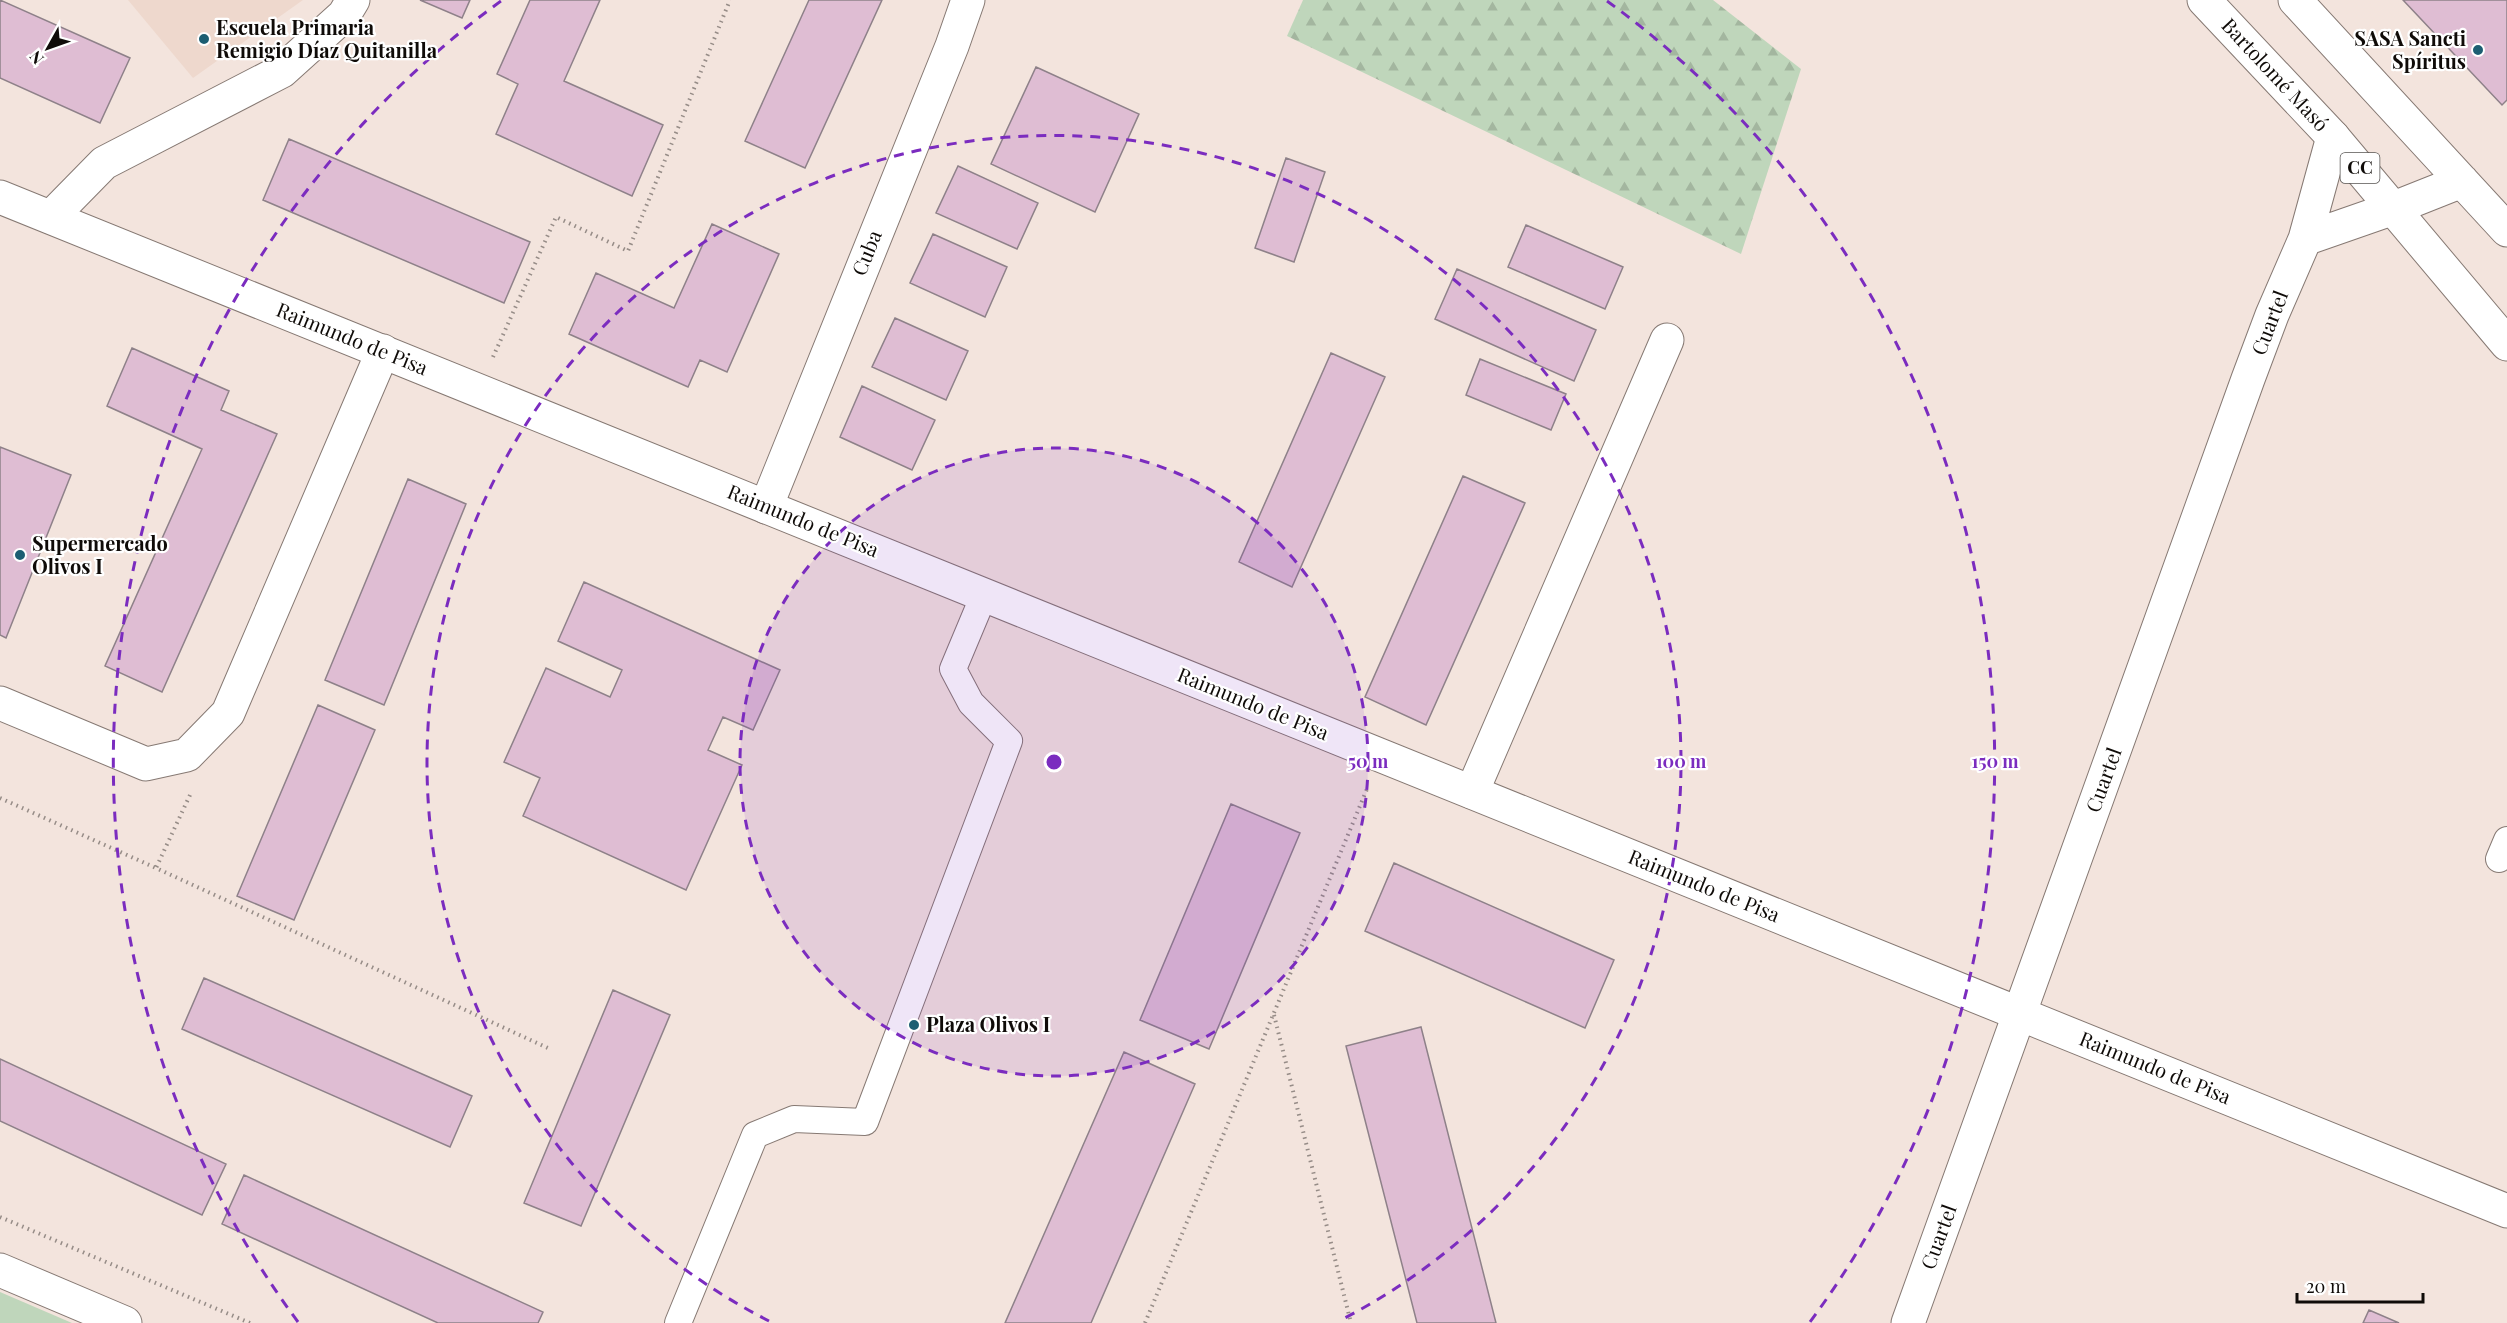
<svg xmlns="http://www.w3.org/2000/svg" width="2507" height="1323" font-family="'Playfair Display',serif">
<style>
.built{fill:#eed8cd}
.forest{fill:url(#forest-firs)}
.park{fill:#bfd6bb}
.building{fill:#dfbdd3;stroke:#8e8189;stroke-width:1.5}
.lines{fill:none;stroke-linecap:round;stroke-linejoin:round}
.lane-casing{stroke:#867973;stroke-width:28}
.street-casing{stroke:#867973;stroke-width:35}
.secondary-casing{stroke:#867973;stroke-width:35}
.primary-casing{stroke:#867973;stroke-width:35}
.path{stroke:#968c87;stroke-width:4;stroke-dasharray:1.5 4.5;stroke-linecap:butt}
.lane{stroke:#fff;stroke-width:26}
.street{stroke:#fff;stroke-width:33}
.secondary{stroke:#fff;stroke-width:33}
.primary{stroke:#fff;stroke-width:33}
.ring{fill:none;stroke:#7b2cbf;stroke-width:3;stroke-dasharray:10 8}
.poi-dot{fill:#1c5e72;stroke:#fff;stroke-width:2}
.labels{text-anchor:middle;stroke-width:4.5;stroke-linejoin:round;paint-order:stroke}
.shield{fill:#fff;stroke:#575452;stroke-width:1.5}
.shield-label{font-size:18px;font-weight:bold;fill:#0f0b08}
.poi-label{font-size:20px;font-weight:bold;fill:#0f0b08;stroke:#fff;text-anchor:start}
.street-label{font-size:20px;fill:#0f0b08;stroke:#fff}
.centre{fill:#7b2cbf;stroke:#fff;stroke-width:3}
.ring-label{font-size:18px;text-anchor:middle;font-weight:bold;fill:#7b2cbf;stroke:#fff;stroke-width:4.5;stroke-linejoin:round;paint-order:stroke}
</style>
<defs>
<pattern id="forest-firs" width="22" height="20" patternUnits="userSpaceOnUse" patternTransform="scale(1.5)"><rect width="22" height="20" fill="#bfd6bb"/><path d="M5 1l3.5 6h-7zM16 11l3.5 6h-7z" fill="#a3b69f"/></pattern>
</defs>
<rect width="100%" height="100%" fill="#f3e4dd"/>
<!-- built -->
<path class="built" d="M128,0H303L193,78Z"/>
<!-- forest -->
<path class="forest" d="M1303,0H1713L1801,69L1741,254L1287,36Z"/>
<!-- park -->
<path class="park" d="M0,1292L72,1323H0Z"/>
<!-- building -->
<path class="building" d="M0,0L130,58L100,123L0,78Z
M420,0H470L462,18Z
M530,0H600L564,81L663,125L632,196L496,134L518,84L497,74Z
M809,0H882L805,168L745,141Z
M2403,0H2507V100L2502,105Z
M1036,67L1139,114L1095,212L991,164Z
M289,139L530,242L504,303L263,200Z
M1286,158L1325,172L1294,262L1255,248Z
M958,166L1038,203L1017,249L936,213Z
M712,224L779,254L727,372L700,360L688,387L569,334L596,273L674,308Z
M1526,225L1623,267L1605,309L1508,267Z
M933,234L1007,267L985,317L910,283Z
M1457,269L1596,330L1574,381L1435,319Z
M895,318L968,351L946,400L872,367Z
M132,348L229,391L221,410L277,434L162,692L105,666L202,449L107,406Z
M1331,353L1385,377L1292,587L1239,562Z
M1480,359L1566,394L1551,430L1466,395Z
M862,386L935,420L912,470L840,437Z
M0,447L71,475L6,638L0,635Z
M1463,476L1525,503L1426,725L1365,697Z
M408,479L466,504L384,705L325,680Z
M584,582L780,670L753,730L723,717L708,750L742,765L686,890L523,816L540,778L504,762L546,668L610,697L622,670L558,641Z
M318,705L375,730L294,920L237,896Z
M1231,804L1300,833L1209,1049L1140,1020Z
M1394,863L1614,960L1585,1028L1365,931Z
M204,978L472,1096L450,1147L182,1029Z
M613,990L670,1015L581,1226L524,1203Z
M1421,1027L1496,1323H1417L1346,1046Z
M1124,1052L1195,1084L1091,1323H1005Z
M0,1059L226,1164L202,1215L0,1121Z
M244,1175L543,1312L538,1323H438L222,1224Z
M2369,1310L2399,1323H2363Z"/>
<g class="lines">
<!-- lane casing -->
<g class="lane-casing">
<path id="lane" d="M2499,859L2507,840
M678,1323L755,1135L794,1119L865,1122L1009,741L971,703L953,669L984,595"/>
</g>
<!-- street casing -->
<g class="street-casing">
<path id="street" d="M51,217L104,163L282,71L344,15L353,0
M2305,239L2394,208
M766,507L952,46L968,0
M0,703L146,764L187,755L228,713L383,351
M1472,792L1667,340
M1908,1323L2248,379L2272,315L2305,239L2333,137"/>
</g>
<!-- secondary casing -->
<g class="secondary-casing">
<path id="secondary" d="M0,197L2507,1211
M0,1270L125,1323"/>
</g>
<!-- primary casing -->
<g class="primary-casing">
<path id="primary" d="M2204,0L2333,137L2507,344
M2295,0L2507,230
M2394,208L2462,181"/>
</g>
<!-- path -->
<path class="path" d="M493,357L556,217L628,251L730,0
M190,795L156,868L548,1048
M0,798L156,868
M1274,1015L1351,1323
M0,1217L250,1323
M1145,1323L1367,789"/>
<!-- lane -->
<use href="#lane" class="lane"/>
<!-- street -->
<use href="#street" class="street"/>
<!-- secondary -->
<use href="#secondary" class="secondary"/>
<!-- primary -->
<use href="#primary" class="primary"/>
</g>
<!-- distance rings -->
<circle cx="1054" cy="762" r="314" fill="#7b2cbf" fill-opacity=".12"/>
<g class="ring">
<circle cx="1054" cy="762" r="314"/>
<path d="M769 1321A627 627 0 1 1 1339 1321"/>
<path d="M298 1322A941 941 0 0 1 501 1M1607 1A941 941 0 0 1 1810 1322"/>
</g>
<!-- markers -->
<g class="poi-dot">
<circle cx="204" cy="39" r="6"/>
<circle cx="2478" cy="50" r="6"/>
<circle cx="20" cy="555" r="6"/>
<circle cx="914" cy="1025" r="6"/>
</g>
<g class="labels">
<!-- shield labels -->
<rect class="shield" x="2340.5" y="153" width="39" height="30" rx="4.5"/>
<g class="shield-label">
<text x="2360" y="174">CC</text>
</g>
<!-- poi labels -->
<g class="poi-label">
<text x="216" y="35">Escuela Primaria<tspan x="216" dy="23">Remigio Díaz Quitanilla</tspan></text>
<text x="2466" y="46" text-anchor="end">SASA Sancti<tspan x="2466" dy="23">Spíritus</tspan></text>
<text x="32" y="551">Supermercado<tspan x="32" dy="23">Olivos I</tspan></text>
<text x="926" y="1032">Plaza Olivos I</text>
</g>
<!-- street labels -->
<g class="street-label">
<text transform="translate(2275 75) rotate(47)" y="7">Bartolomé Masó</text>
<text transform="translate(867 253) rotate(-68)" y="7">Cuba</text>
<text transform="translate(2270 323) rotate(-69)" y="7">Cuartel</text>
<text transform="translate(352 339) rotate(22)" y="7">Raimundo de Pisa</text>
<text transform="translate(803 521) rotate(22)" y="7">Raimundo de Pisa</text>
<text transform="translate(1253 704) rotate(22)" y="7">Raimundo de Pisa</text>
<text transform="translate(2104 780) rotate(-70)" y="7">Cuartel</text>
<text transform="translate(1704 886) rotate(22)" y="7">Raimundo de Pisa</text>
<text transform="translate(2155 1068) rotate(22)" y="7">Raimundo de Pisa</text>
<text transform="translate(1939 1237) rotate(-70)" y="7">Cuartel</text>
</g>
</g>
<circle cx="1054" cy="762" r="9" class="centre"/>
<g class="ring-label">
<text x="1368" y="768">50 m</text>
<text x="1681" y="768">100 m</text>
<text x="1995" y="768">150 m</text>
</g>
<!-- north arrow -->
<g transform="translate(48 48) rotate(230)" stroke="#ffffff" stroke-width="4.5" paint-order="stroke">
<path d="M0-4.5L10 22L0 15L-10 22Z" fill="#0f0b08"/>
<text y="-9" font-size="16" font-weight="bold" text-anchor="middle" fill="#0f0b08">N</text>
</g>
<!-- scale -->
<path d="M2297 1293v9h126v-9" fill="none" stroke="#0f0b08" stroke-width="3"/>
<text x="2306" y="1293" font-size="18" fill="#0f0b08" stroke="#ffffff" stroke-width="4.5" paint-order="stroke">20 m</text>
</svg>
